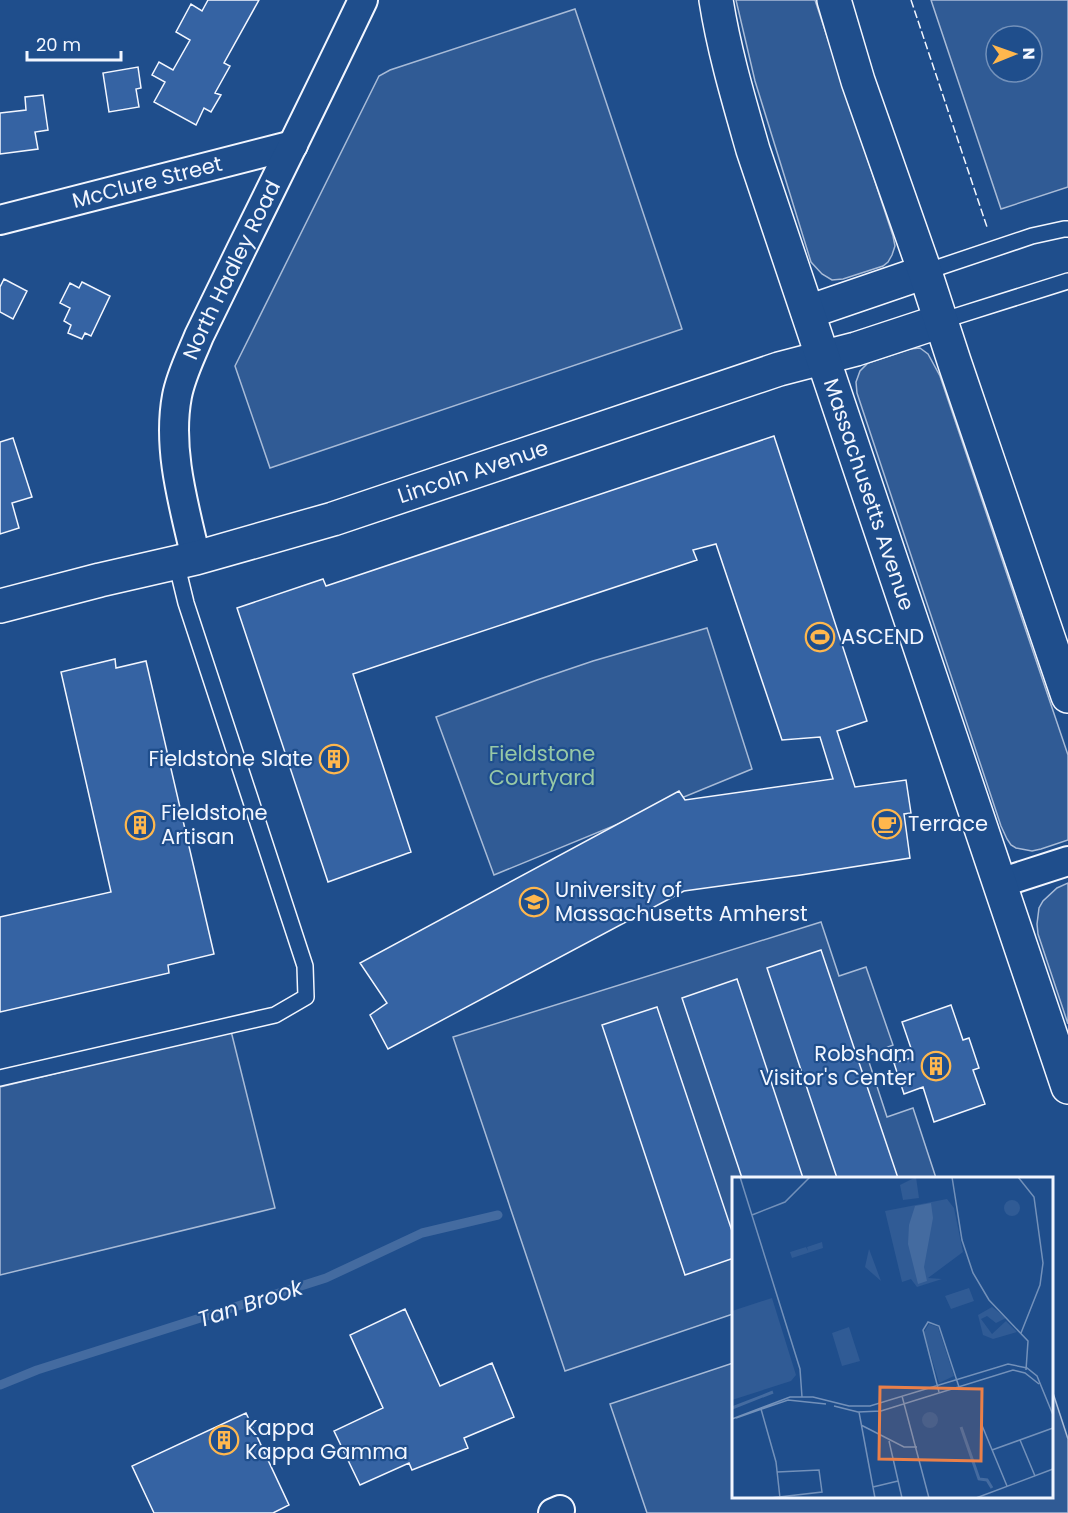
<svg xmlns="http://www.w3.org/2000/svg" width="1068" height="1513" font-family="Poppins,sans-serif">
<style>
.built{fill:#305b95;stroke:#a8bbd7;stroke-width:1.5;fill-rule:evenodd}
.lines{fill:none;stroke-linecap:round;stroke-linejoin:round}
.stream{stroke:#446ba0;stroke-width:9}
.building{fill:#3563a3;stroke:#f2f6ff;stroke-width:1.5}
.service-casing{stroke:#f2f6ff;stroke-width:18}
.minor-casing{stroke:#f2f6ff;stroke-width:32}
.tertiary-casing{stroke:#f2f6ff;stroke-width:36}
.primary-casing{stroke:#f2f6ff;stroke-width:36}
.service{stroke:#1f4e8c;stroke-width:15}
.minor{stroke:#1f4e8c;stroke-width:28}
.tertiary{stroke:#1f4e8c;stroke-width:33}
.primary{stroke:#1f4e8c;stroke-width:33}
.fence{stroke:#f2f6ff;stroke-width:1.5;stroke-dasharray:8 3;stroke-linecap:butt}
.labels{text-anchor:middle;stroke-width:4.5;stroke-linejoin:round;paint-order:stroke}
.street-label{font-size:21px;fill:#f2f6ff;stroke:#1f4e8c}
.poi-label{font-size:21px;fill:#f2f6ff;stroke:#1f4e8c;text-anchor:start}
.park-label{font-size:21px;fill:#97c8a6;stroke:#1f4e8c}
.water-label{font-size:22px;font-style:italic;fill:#f2f6ff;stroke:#1f4e8c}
.inset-river{fill:none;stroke:#446ba0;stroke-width:3}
.inset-road{fill:none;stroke:#7391ba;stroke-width:1.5}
.view{fill:#ea8049;fill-opacity:0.15;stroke:#ea8049;stroke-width:3}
.inset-edge{fill:none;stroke:#f2f6ff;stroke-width:3}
</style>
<rect width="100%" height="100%" fill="#1f4e8c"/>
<!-- built -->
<path class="built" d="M736,0H815L893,236L895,246L892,255L888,262L883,266L843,279L832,280L822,274L811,262L755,81Z
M931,0H1068V187L1001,209ZM996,36H1032V72H996Z
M575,9L682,329L270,468L235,366L379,76L390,70Z
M920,348L928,354L940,376L1068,755V840L1041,849L1032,851L1016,848L1011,845L1007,839L1001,826L857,393L856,382L860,371L868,363L910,349Z
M707,628L752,769L494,875L436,717L537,680L593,661Z
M1068,883V1024L1038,934L1037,924L1039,908L1043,901L1057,888Z
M821,922L839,976L866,967L893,1045L867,1056L887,1117L913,1108L936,1178H734L733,1314L565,1371L453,1037Z
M231,1031L275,1208L0,1275V1087Z
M733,1363L734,1496H1052V1390L1068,1439V1513H647L610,1404Z"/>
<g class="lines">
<!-- stream -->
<path class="stream" d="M0,1385L37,1370L326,1278L422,1233L498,1215"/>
</g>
<!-- building -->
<path class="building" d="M208,0H259L224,63L230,66L215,93L221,95L211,112L204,108L196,125L154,102L165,82L152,75L159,62L173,70L190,40L176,32L191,4L202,11Z
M138,67L141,88L136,89L139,107L109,112L103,73Z
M43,95L48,130L35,132L38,149L0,154V113L26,110L25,97Z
M4,279L27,291L13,319L0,312V287Z
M82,282L110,296L91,336L85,333L82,339L68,333L71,325L64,321L70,308L60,303L70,283L79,288Z
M774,436L867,721L837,731L855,787L906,780L911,813L904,814L910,858L801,875L684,891L388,1049L370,1015L387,1003L360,963L679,791L685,800L833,779L820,737L782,740L716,544L693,550L697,560L353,674L411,852L328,882L237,608L323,579L326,586Z
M13,438L32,497L12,503L19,528L0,534V442Z
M115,659L116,668L146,661L214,954L168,965L169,973L0,1012V917L111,892L61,672Z
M821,950L898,1178H837L767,968Z
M737,979L803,1178H742L682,998Z
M951,1005L963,1040L969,1038L979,1068L973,1070L985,1104L934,1122L923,1087L904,1094L894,1063L914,1057L902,1022Z
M657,1007L734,1237V1258L685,1275L602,1025Z
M405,1309L440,1386L492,1363L514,1417L464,1438L468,1448L412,1470L409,1463L360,1485L334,1431L383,1408L350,1335Z
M246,1413L289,1505L273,1513H154L132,1466Z"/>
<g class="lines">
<!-- service casing -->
<g class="service-casing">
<path id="service" d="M925,272L1032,236L1064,229H1068
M941,321L1068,281
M0,1078L275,1015L306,997L305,966L186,603L176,562"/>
</g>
<!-- minor casing -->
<g class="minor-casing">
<g id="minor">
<path id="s1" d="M0,220L293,145"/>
<path id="s2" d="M196,558C184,506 167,449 177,396C181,375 191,356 199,336C213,307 227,279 241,250C282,167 323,84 363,0"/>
<path d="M1000,883L1068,861"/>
<path d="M553,1513L560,1510"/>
</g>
</g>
<!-- tertiary casing -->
<g class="tertiary-casing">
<g id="tertiary">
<path d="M808,312L925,272"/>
<path id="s3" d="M0,606L100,580L196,558L333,519L779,369L856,349L941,321"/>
</g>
</g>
<!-- primary casing -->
<g class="primary-casing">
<g id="primary">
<path id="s4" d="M716,0C724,51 739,101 753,150L1068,1087"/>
<path d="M834,0L858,81L925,272L954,361L1068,696"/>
</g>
</g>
<!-- service -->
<use href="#service" class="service"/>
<!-- minor -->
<use href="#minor" class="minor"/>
<!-- tertiary -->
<use href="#tertiary" class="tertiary"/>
<!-- primary -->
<use href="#primary" class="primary"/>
<!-- fence -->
<path class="fence" d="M911,0L987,227"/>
</g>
<!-- icons -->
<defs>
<g id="stadium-ring" transform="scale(1.5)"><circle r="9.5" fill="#1f4e8c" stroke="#ffb74d" stroke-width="1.5"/><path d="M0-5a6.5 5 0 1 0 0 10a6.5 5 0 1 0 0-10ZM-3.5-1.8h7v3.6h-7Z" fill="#ffb74d"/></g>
<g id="building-ring" transform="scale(1.5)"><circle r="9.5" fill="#1f4e8c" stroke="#ffb74d" stroke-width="1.5"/><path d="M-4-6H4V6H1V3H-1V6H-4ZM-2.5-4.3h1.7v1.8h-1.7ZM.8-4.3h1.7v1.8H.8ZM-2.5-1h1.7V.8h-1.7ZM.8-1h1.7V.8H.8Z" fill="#ffb74d"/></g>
<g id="cafe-ring" transform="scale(1.5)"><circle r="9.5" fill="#1f4e8c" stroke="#ffb74d" stroke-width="1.5"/><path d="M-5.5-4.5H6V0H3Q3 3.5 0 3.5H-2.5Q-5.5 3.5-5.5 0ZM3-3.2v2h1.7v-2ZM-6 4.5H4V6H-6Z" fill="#ffb74d"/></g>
<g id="university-ring" transform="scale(1.5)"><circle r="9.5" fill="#1f4e8c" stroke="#ffb74d" stroke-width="1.5"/><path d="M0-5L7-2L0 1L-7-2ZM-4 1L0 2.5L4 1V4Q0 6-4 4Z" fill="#ffb74d"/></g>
</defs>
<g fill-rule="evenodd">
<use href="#stadium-ring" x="820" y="637"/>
<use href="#building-ring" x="334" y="759"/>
<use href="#cafe-ring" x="887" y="824"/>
<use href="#building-ring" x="140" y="825"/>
<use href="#university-ring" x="534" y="902"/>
<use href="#building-ring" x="936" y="1066"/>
<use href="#building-ring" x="224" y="1440"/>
</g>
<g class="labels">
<!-- street labels -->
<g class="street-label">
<text dy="7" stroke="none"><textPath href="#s1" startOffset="152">McClure Street</textPath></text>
<text dy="7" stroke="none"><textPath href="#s2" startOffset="302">North Hadley Road</textPath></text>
<text dy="7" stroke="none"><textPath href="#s3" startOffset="492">Lincoln Avenue</textPath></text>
<text dy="7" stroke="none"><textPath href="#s4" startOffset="518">Massachusetts Avenue</textPath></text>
</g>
<!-- poi labels -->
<g class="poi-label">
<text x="841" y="644">ASCEND</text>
<text x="313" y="766" text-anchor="end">Fieldstone Slate</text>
<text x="161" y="820">Fieldstone<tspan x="161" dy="24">Artisan</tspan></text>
<text x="908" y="831">Terrace</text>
<text x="555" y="897">University of<tspan x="555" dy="24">Massachusetts Amherst</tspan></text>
<text x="915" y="1061" text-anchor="end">Robsham<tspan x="915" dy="24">Visitor's Center</tspan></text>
<text x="245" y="1435">Kappa<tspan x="245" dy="24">Kappa Gamma</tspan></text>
</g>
<!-- park labels -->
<g class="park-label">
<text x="542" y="761">Fieldstone<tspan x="542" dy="24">Courtyard</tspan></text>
</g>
<!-- water labels -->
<g class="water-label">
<text transform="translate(250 1303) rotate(-18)" y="8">Tan Brook</text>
</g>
</g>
<!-- overview -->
<g transform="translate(732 1177)">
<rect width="321" height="321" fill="#1f4e8c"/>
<path d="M184,0L187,21L171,23L168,8ZM215,22L222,31L231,75L196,101L210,102L185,110L179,102L170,105L153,34ZM272 31a8 8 0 1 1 16 0a8 8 0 1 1-16 0ZM90,65L91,71L60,81L58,75L74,70L76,74L75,70ZM137,72L149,104L133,90ZM237,111L242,124L219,132L213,119ZM40,121L64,198L59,204L0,223V134ZM260,130L274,141L264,146L255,139L249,142L260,157L274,144L285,155L261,162L251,158L246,138ZM197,147L206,150L222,199L207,206L192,155ZM117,150L128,184L110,189L100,156ZM190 243a8 8 0 1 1 16 0a8 8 0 1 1-16 0Z" fill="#305b95"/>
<path d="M199,26L201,41L192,90L195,104L186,107L176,67L177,48L183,29Z" fill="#446ba0"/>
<path class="inset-river" d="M0,231L41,215M229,250L247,302L255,303L260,311"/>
<path class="inset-road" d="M8,0L68,192L70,220M220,0L230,63L241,96L257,123L296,164L294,193M286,0L302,20L311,86L308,108L289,156M20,38L53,25L78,0M207,215L191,153L196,145L207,149L227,210M170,219L197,321M102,229L126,235L149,234L281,193L293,196L307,207M29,232L44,285L48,321M127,235L143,321M4,241L56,223L94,227M0,242L58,220H81L117,229H138L276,187L295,191L305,199L321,238M249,246L275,309M129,248L172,270H185M288,263L303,299M157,264L170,321M260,273L321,251M141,310L166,304M38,321L90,315L87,293L45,295M244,321L321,292"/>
<path class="view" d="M148,210L250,212L249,284L147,282Z"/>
<rect width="321" height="321" class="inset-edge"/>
</g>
<!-- north arrow -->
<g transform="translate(1014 54) rotate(89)"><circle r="28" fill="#1f4e8c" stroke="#7391ba" stroke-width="1.5"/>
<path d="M0-4.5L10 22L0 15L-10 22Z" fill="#ffb74d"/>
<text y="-9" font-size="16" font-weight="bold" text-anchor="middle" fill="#f2f6ff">N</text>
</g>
<!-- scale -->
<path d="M27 51v9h94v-9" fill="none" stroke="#f2f6ff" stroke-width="3"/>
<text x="36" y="51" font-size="18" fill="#f2f6ff" stroke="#1f4e8c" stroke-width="4.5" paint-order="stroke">20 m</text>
</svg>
